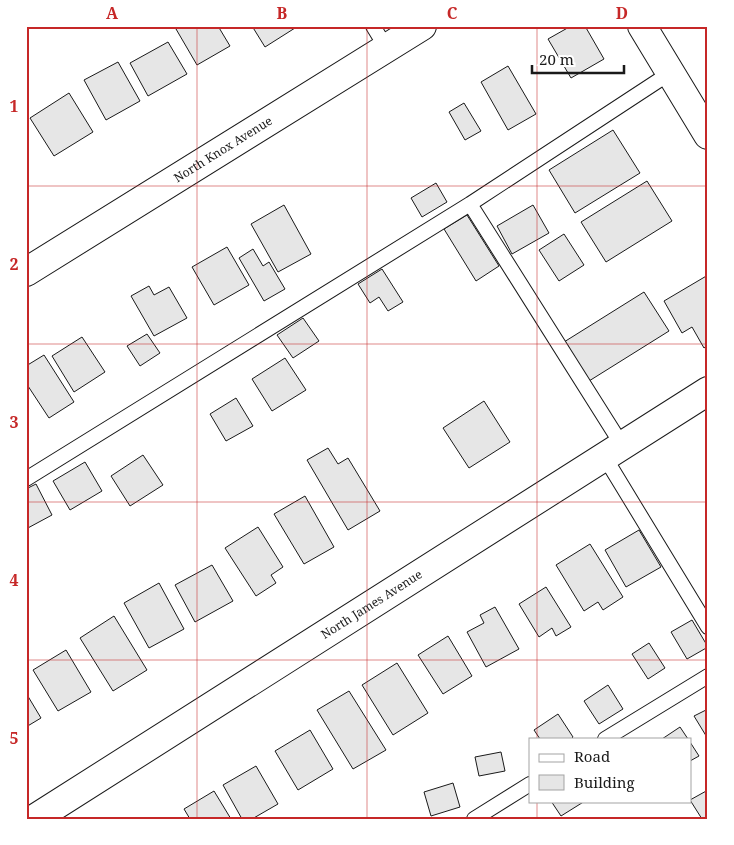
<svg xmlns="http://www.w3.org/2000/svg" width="734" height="845" font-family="'Noto Serif',serif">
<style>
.building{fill:#e6e6e6;stroke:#1a1a1a}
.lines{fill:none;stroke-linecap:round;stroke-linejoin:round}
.lane-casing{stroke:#1a1a1a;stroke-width:16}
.street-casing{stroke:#1a1a1a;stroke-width:30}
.secondary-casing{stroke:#1a1a1a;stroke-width:30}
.lane{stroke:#fff;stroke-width:14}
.street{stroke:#fff;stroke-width:28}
.secondary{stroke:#fff;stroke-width:28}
.grid{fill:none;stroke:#c62828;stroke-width:1;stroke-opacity:0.55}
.labels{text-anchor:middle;stroke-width:4;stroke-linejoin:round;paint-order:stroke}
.street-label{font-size:12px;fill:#1a1a1a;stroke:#fff}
.neatline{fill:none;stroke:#c62828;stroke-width:2}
.grid-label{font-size:16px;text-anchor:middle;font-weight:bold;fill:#c62828}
</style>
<rect width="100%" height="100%" fill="#fff"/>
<!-- building -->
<path class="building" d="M181,26H218L230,46L197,65L176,29Z
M252,26H293L295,28L265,47Z
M571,26H585L604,59L571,78L548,39Z
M168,42L187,74L148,96L130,63Z
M118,62L140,101L106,120L84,80Z
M508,66L536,114L508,130L481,82Z
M69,93L93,132L54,156L30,118Z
M464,103L481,131L465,140L449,112Z
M613,130L640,173L575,213L549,170Z
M647,181L672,221L606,262L581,222Z
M436,183L447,202L422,217L411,198Z
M284,205L311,254L278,272L251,224Z
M533,205L549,233L512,254L497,226Z
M467,215L499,266L476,281L444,229Z
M564,234L584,265L559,281L539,250Z
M227,247L249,285L214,305L192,267Z
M253,249L263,266L269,262L285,289L264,301L239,258Z
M382,269L403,302L388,311L379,297L370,303L358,284Z
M708,275V345L704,348L692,327L682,333L664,301Z
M149,286L154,295L169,287L187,318L154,336L131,296Z
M644,292L669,331L589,381L564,342Z
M303,318L319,341L293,358L277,335Z
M147,334L160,353L140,366L127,346Z
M82,337L105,372L74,392L52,356Z
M44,355L74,402L49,418L26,383V366Z
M285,358L306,390L272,411L252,379Z
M236,398L253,426L226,441L210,414Z
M484,401L510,442L469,468L443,428Z
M328,448L338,464L348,458L380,511L348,530L307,460Z
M143,455L163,485L130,506L111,476Z
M85,462L102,491L70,510L53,481Z
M36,484L52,515L26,529V489Z
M305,496L334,547L304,564L274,514Z
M258,527L283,567L271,575L276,583L256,596L225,548Z
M639,530L661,567L626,587L605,550Z
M590,544L623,597L603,610L598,602L584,611L556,565Z
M212,565L233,601L195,622L175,585Z
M159,583L184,629L149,648L124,603Z
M546,587L571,627L556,636L552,628L539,637L519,604Z
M495,607L519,649L486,667L467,632L484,623L480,615Z
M114,616L147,670L113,691L80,638Z
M692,620L708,647L687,659L671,632Z
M448,636L472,676L443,694L418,655Z
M649,643L665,668L648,679L632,654Z
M66,650L91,692L58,711L33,670Z
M397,663L428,713L393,735L362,685Z
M608,685L623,709L599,724L584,701Z
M349,691L386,750L353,769L317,710Z
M26,693L41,718L26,727Z
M708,709V739L694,716Z
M558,714L573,737L571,739H540L534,730Z
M680,727L688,739H662Z
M310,730L333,769L298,790L275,751Z
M690,742L699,756L690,761Z
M501,752L505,771L479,776L475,757Z
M256,766L278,804L252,819H242L223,785Z
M453,783L460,807L431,816L424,792Z
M708,790V819H702L690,800Z
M214,791L231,819H190L184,809Z
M551,801H585L561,816Z"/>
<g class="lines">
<!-- lane casing -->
<g class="lane-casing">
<path id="lane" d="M373,26L387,49
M470,204L622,445
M604,456L708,627
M26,479L470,204L670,73
M605,739L708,676
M474,819L530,784"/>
</g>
<!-- street casing -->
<g class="street-casing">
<g id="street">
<path id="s1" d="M26,272L422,26"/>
<path id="s2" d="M34,819L708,391"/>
</g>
</g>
<!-- secondary casing -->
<g class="secondary-casing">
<path id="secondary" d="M642,26L708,135"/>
</g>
<!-- lane -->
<use href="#lane" class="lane"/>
<!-- street -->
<use href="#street" class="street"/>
<!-- secondary -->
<use href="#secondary" class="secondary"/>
</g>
<!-- grid -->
<path class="grid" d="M197,26V819M367,26V819M537,26V739M26,186H708M26,344H708M26,502H708M26,660H708M537,801V819"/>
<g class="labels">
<!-- street labels -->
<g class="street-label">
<text dy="4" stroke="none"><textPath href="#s1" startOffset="232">North Knox Avenue</textPath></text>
<text dy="4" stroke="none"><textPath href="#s2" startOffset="400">North James Avenue</textPath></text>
</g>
</g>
<!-- border -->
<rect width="734" height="845" fill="none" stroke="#ffffff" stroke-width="55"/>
<!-- legend -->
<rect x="529" y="738" width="162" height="65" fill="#ffffff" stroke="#a3a3a3"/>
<rect x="539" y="754" width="25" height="8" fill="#ffffff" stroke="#a3a3a3"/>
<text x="574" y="762" font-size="15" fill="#1a1a1a">Road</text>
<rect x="539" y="775" width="25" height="15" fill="#e6e6e6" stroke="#a3a3a3"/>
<text x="574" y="788" font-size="15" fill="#1a1a1a">Building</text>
<!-- scale -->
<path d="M532 65v8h92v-8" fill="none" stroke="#1a1a1a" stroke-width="2.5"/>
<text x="539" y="65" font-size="15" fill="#1a1a1a" stroke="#ffffff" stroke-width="4" paint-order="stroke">20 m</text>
<rect x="28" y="28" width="678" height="790" class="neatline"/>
<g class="grid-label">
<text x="112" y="19">A</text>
<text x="282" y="19">B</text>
<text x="452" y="19">C</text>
<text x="622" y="19">D</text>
<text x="14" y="112">1</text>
<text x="14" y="270">2</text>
<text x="14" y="428">3</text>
<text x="14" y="586">4</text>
<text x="14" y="744">5</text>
</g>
</svg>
